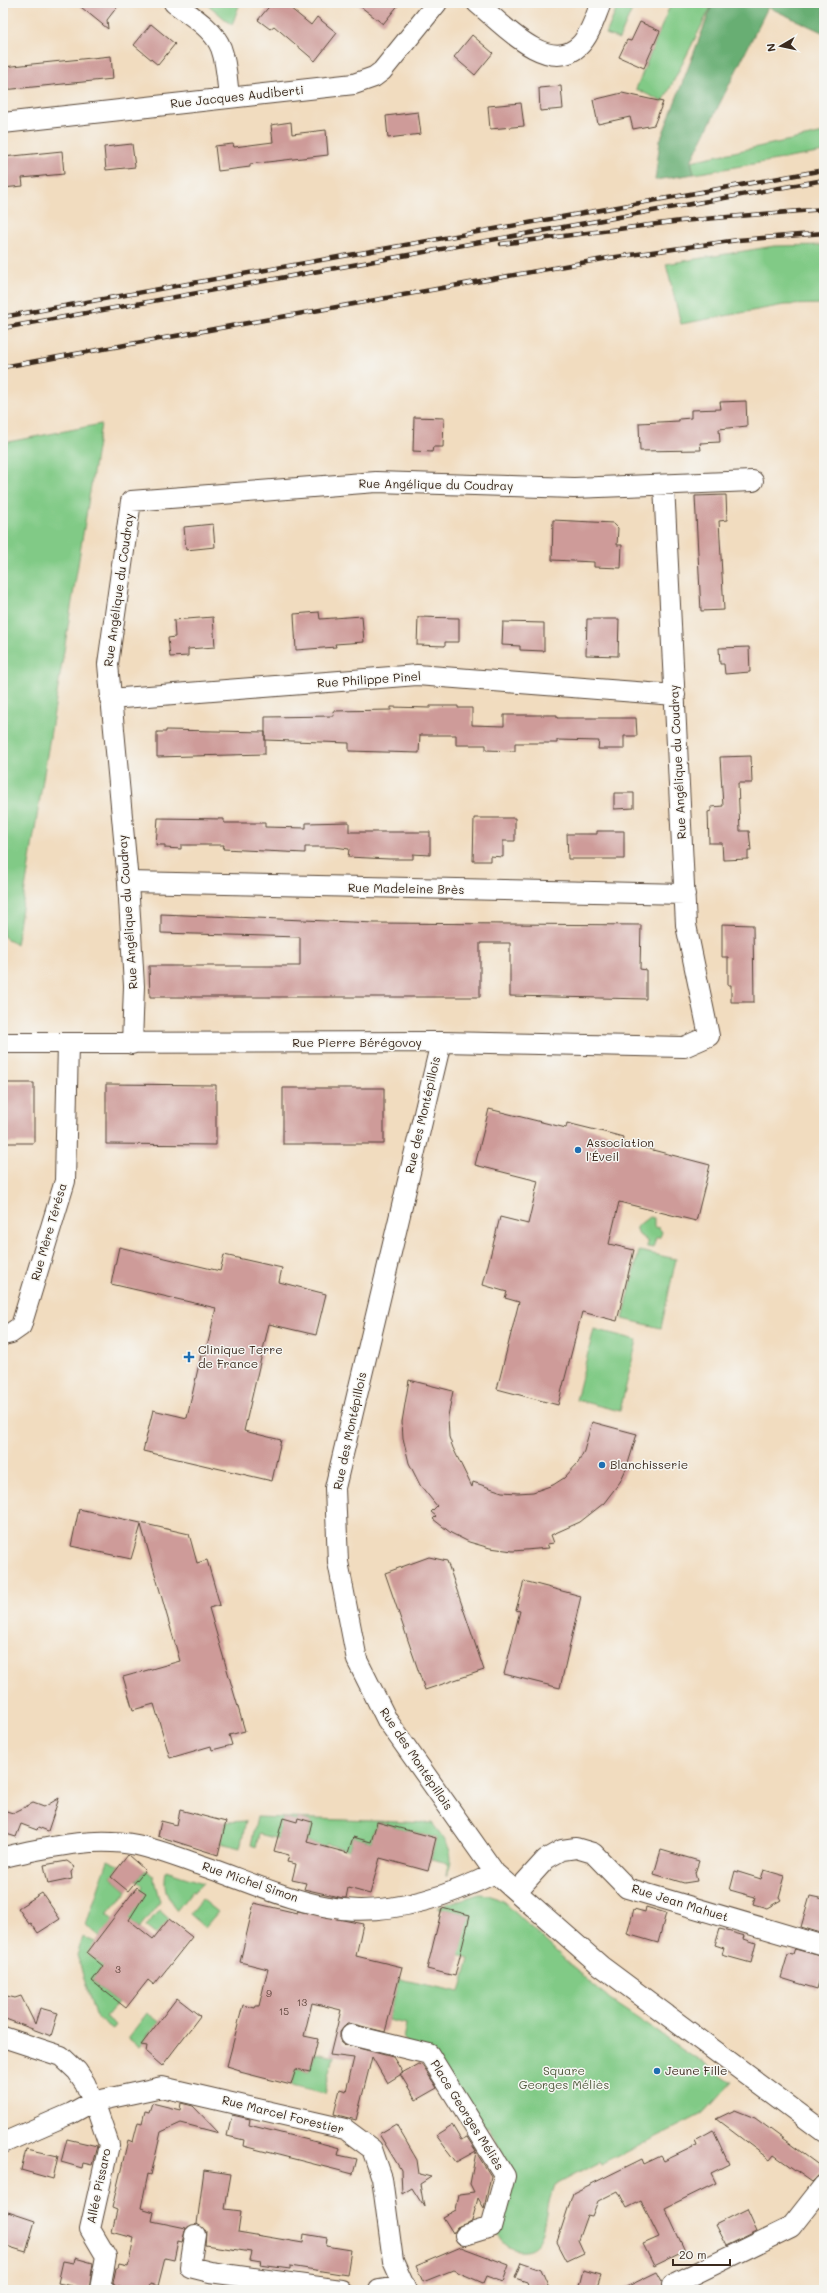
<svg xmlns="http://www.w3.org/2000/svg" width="827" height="2293" font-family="Mali,sans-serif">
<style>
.green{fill:#81ca86;stroke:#5e7a52}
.forest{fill:#68ae73;stroke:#526c48}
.building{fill:#ce9b99}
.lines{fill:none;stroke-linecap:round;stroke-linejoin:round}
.minor-casing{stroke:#564536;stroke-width:22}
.minor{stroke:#fff;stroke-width:20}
.rail-casing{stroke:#3b2a1e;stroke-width:4.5}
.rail{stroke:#f6f6f2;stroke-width:3;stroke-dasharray:9;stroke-linecap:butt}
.poi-dot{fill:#1f6fb2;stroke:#f6f6f2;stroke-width:1.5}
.labels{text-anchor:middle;stroke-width:3;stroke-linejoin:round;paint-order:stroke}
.number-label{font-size:10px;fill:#60463d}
.street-label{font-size:12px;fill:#3b2a1e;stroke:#f6f6f2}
.poi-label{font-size:12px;fill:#3b2a1e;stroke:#f6f6f2;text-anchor:start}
.park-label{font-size:12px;fill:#505a3d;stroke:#f6f6f2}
</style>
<rect width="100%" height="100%" fill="#f6f6f2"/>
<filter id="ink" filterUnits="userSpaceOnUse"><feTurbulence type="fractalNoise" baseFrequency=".025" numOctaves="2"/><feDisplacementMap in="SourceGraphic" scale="8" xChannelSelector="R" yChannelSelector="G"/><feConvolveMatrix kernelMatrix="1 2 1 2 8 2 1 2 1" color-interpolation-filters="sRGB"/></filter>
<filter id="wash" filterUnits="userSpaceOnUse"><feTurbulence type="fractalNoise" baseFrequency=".012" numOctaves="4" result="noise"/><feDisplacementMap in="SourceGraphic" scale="16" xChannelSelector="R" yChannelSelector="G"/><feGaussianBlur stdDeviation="0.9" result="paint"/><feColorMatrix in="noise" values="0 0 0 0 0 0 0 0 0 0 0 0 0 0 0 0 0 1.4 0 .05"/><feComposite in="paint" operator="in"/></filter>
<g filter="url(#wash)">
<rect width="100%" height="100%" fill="#f1dcbf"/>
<!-- green -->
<path class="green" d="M206,3H240L232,25Z
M619,3H635L619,39L606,34Z
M671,3H713L663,102L636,89Z
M824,133V152L694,174L691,161Z
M824,245V304L784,305L681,324L666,264L774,246Z
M101,424L16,945L3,936V443Z
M649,1217L654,1218V1227L659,1228L662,1232L660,1237L656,1238L653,1248L647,1247V1241L639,1235L636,1227Z
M639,1251L676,1259L661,1328L623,1319Z
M594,1329L637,1340L620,1411L576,1400Z
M257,1817L432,1823C446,1841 458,1854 446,1876L448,1863L431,1859L436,1838L377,1822L371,1842L353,1837L349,1850L326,1844L325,1847L307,1842L312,1822L298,1818L297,1822L283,1818L278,1839L259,1834L256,1847L251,1845Z
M246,1821L240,1848L221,1843L226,1822Z
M108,1860L120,1866L111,1877L127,1891L107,1915L122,1927L109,1944L86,1925Z
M146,1870L153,1876L160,1902L139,1928L125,1914L143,1886L137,1880Z
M166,1871L203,1883L194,1892L192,1891L177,1910C166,1897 163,1887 166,1871Z
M479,1894L490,1895L504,1902L577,1971L610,2000L732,2082L704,2113L601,2165L599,2162L554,2186C551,2195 548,2204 547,2213C543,2231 542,2252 519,2250C508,2249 502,2242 498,2234L514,2174L488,2127L482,2131L403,2039L406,2024L388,2020L399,1979L460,1992L469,1958L458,1955L470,1915L437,1907Z
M202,1899L218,1912L205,1927L190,1914Z
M159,1910L169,1919L157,1935L146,1926Z
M83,1937L95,1942L103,1966L92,1981L118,2002L106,2017L116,2025L113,2029L95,2016L77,1955Z
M147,2013L161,2023L153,2032L151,2031L139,2047L128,2038Z
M287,2027L305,2032L296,2069L310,2072L315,2052L334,2056L325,2093L291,2085L294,2072Z"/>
<!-- forest -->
<path class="forest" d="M713,3H824V33L768,7L691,161L694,174L655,180L660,141Z"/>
<g id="blocks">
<!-- building -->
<path class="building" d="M76,3H120L107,20L108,29Z
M272,3H284L311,25L317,17L337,33L315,61L274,26L270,29L258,20Z
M356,3H400L383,24Z
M640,22L660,31L644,68L619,57L627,40L631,41Z
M151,24L175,44L158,65L134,45Z
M472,35L493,53L475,75L454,57Z
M111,56L113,79L3,90V67Z
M561,86L563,109L540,111L539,88Z
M622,93L663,102L654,125L633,129L630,117L598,124L593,100Z
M521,103L524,126L490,129L488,106Z
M418,112L421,134L388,138L386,116Z
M291,122L292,134L326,130L328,155L250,164V167L218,171L215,146L233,144L234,147L273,142L271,125Z
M132,144L135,167L106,170L104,147Z
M62,151L64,174L22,178L23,186L3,188V157Z
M746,401L747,426L719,429L720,442L700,443L701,450L640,451L639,423L679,421V419L691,418V410L721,409L720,402Z
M414,417L444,418L443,447H433L432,452L413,451Z
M726,495L727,520L719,521L724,610L701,611L695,496Z
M553,520L613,523L618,528L617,545H622L621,568L594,567V562L552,560Z
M213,524L215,547L186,550L184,527Z
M319,612L320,619L362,616L364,642L335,644L336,647L296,650L294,614Z
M213,617L215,647L188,649V656L170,657L168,638L175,637L174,620Z
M418,617L459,618V642H445V646L417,645Z
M587,619H619L618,656L586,655Z
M503,622L544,623V651L520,650V646L502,645Z
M749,647L750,672L725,674L724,664H720L719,648Z
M430,706H458V708H472V725L504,726V715H557V718H636L637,736H624V749H598L599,741L557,740V743H515V751L486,750V745H456V735H420L419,753L349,751V743L265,740V717L334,716L333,711L391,710V707L430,708Z
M166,730L265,732V754L157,757V732H166Z
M751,756L752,783H738L740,831H749L751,850H748V859L723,860L722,843H709L708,812L711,811V807L723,806L720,757Z
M614,793H634V808L614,809Z
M158,818L224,819V823H265V827L306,828V823L349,822V832H430V855L413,854V859H389L348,857L349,849L335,847H305V853L223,849L224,845H181V849L165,848V845H156Z
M474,818H515V841H503V857L490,856V861H473Z
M597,831H624V859H568L567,834H597Z
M161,914L375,923L641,925L640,969L646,970V999L510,996V943H480V997H150L149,966H300V937L161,933Z
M722,924L753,925L754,1002H731V985H728V957H722Z
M3,1083H34V1143H3Z
M106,1084L216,1085V1145L106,1144Z
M283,1088H384V1144H283Z
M489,1109L566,1128L567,1123L612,1134L623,1137L622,1142L710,1165L696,1221L619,1202L609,1244L634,1250L617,1321L582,1312L558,1405L497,1389L519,1302L505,1298L507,1292L483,1285L500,1217L528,1224L538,1181L475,1165Z
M119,1247L220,1271L224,1255L282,1268L279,1282L326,1294L316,1335L269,1324L244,1431L281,1440L272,1481L143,1451L153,1410L187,1418L201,1355L205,1356L216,1308L111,1284Z
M409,1380L453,1391L448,1416L449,1437L453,1448L472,1487L473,1482L502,1492L518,1493L533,1492L553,1485L564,1478L578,1463L584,1451L592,1422L637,1434L627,1467L620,1482L604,1503L580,1522L551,1535L554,1543L547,1544L549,1548L513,1551L490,1548L469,1542L451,1533L433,1519L436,1516L431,1512L437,1506L420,1485L409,1463L403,1438L402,1422Z
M79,1509L189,1534L197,1563L207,1560L220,1605L209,1608L245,1731L229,1735L232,1745L212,1750L211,1746L170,1758L154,1704L133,1710L123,1677L180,1661L141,1525L131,1559L71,1546Z
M429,1557L447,1561L484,1670L425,1690L385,1573Z
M524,1581L581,1596L560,1688L504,1674L520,1611L516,1610Z
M59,1798L48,1831L38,1827L37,1830L21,1824L16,1837L3,1833V1810L13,1813L33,1803L44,1807Z
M180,1810L226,1822L218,1855L158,1836L161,1821L177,1825Z
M283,1818L297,1822L298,1818L312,1822L307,1842L348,1853L353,1837L371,1842L377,1822L436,1838L428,1871L380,1858L370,1894L348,1888L346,1898H343L304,1889L306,1883L292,1880L296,1864L287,1862L289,1855L274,1851Z
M661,1850L699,1861L695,1873L697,1881L684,1883L654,1874Z
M128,1855L145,1870L128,1891L111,1877Z
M67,1861L75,1867L71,1872L72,1879L48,1884L44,1865Z
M764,1870L785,1876L779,1897L781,1900L767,1908L753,1904L755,1897L730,1890L735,1871L761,1879Z
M137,1887L146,1893L129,1920L153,1939L169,1919L192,1937L154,1985L148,1980L126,2008L92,1981L103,1966L87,1953Z
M42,1893L60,1919L38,1933L31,1923L29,1924L18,1908Z
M810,1896L824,1899V1934L801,1927Z
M254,1903L297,1913L298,1911L363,1924L356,1956L402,1967L385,2032L353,2024H347L340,2032V2038L343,2044L393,2057L403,2073L387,2083L372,2057L356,2120L334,2114L340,2089L346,2091L354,2058L330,2055L341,2010L312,2003L304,2036L318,2039L310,2072L296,2069L291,2085L240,2072V2070L227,2066L243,2005L255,2008L256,2006H259L268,1969L240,1962Z
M646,1907L666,1913L658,1943L627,1934L634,1909L645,1912Z
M442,1908L470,1915L455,1976L427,1969Z
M720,1929L745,1936L744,1939L756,1943L751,1963L722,1955L724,1948L715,1945Z
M795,1949L824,1957V1979L820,1978L817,1989L781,1978L788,1954L793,1955Z
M3,1995L15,1998L21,1996L35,2024L40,2008L58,2013L51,2036L3,2018Z
M177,1998L200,2016L162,2066L146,2052L147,2046L141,2045Z
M418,2064L422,2065L437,2088L416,2100L400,2074Z
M152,2103L180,2110L181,2103L193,2106L219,2133L181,2123L161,2132L151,2175L148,2174L141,2208L154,2212L152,2221L186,2228L182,2242L178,2241L174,2260L165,2258L158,2286L150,2284L149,2290H131L115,2286L113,2283L116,2268H118L119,2264L128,2266L134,2238L112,2232L117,2210L112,2208L128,2140L133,2142L138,2122L142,2123L145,2111L149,2112Z
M735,2110L755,2118L824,2169L820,2174L812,2182L774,2155L770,2160L716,2119Z
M232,2115L250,2119L249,2125L340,2148L338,2155L357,2159L353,2174L243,2146L244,2140L227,2136Z
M396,2124L417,2160L419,2174L431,2177L420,2184L424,2207L412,2188L402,2194L401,2170L379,2134Z
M452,2125L461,2140L467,2137L476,2151L456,2162L436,2135Z
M713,2130L729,2164L711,2173L716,2183L665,2208L685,2251L654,2266L643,2244L659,2237L641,2201L627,2208L618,2191L598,2201L592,2216L587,2215L578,2240L584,2253L567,2261L557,2242L573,2193L642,2159L644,2164L661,2156L664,2161L697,2145L695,2140Z
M67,2139L97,2146L92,2165L83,2163L82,2168L61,2162Z
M26,2149L58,2156L53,2179L21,2170Z
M476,2152L491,2176L484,2208L478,2198L472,2221L457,2227L453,2233L443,2217L456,2210L459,2194L474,2192L470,2184Z
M204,2170L231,2174L225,2209L241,2211L238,2232L303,2243L304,2234L327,2238L326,2246L351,2250L347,2275L290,2266V2269L260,2265L261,2262L249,2260L251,2252L205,2245L206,2231L197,2224Z
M747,2209L757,2231L726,2246L715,2225Z
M8,2212L35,2221L26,2252L3,2245V2213L7,2214Z
M461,2247L509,2265L503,2282L486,2276L483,2283L453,2270L423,2282L416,2266Z
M75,2258L93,2263L89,2290L58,2283L63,2261L74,2263Z
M521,2262L541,2269L550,2290H530L527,2282L515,2278Z
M583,2270L601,2275L596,2290H578Z
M657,2272L662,2281V2290H620Z"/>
</g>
</g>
<g filter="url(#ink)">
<use href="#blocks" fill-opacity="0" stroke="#564536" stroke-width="1"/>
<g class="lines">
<!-- minor casing -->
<g class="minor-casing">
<path id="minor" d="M174,3C190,15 214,29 221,48C227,64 227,81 229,98
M477,3C500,22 548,76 579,46C590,36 595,17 601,3
M3,123L354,84L374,77L382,71L437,3
M110,699L417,675L675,695
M128,882L685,894
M441,1042L335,1488L338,1562L357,1660L387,1720L495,1873L601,1966L824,2132
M3,1043L441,1042L684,1047L709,1036L686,925L664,485
M132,1044L134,986L128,882L108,664L131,501L376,482L574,488L753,481
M3,1335L11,1333L21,1326L65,1181L68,1043
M3,1857C47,1848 92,1836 137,1845C160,1850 182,1859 203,1866C247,1881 296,1904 342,1909C394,1914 449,1896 495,1873
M517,1891L546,1859L562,1850L576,1848L593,1853L627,1888L824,1946
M351,2035L429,2054L505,2176L491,2227L465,2235
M3,2037L61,2056L77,2071L85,2083L98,2113L109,2145L90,2229L106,2256L100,2289L104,2290
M3,2143L72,2113L92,2102L162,2087L345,2129L372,2149L382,2178L393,2261L406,2290
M195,2235L190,2267L210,2272L341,2290
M379,2290L403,2286
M674,2290L672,2285L791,2227L824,2185"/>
</g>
<!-- minor -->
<use href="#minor" class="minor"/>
<!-- rail casing -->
<g class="rail-casing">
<path id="rail" d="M501,244L681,221L824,209
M3,317L824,170
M3,328L824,180
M3,367L609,258L738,240L824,233"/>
</g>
<!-- rail -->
<use href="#rail" class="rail"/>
</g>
</g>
<!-- markers -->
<g class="poi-dot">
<circle cx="578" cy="1150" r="4"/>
<path d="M187 1351h4v4h4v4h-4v4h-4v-4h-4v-4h4z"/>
<circle cx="602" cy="1465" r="4"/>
<circle cx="657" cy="2071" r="4"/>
</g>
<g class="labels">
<!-- number labels -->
<g class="number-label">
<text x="118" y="1973">3</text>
<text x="269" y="1997">9</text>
<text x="302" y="2006">13</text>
<text x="284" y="2015">15</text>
</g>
<!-- street labels -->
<g class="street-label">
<text transform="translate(237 97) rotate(-6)" y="4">Rue Jacques Audiberti</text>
<text transform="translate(436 485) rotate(1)" y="4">Rue Angélique du Coudray</text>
<text transform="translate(119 590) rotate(-82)" y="4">Rue Angélique du Coudray</text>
<text transform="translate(369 680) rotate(-4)" y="4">Rue Philippe Pinel</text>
<text transform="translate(678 762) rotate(-93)" y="4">Rue Angélique du Coudray</text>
<text transform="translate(406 889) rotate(1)" y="4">Rue Madeleine Brès</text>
<text transform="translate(128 912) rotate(-94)" y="4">Rue Angélique du Coudray</text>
<text x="357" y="1047">Rue Pierre Bérégovoy</text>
<text transform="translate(423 1115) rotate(-77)" y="4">Rue des Montépillois</text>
<text transform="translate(49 1232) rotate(-74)" y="4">Rue Mère Térésa</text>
<text transform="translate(350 1431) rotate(-78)" y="4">Rue des Montépillois</text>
<text transform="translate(416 1759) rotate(56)" y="4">Rue des Montépillois</text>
<text transform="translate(250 1882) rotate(19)" y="4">Rue Michel Simon</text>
<text transform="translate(680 1903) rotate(17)" y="4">Rue Jean Mahuet</text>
<text transform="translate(283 2115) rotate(14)" y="4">Rue Marcel Forestier</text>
<text transform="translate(467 2115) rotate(58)" y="4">Place Georges Méliès</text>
<text transform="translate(99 2186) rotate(-78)" y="4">Allée Pissaro</text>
</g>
<!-- poi labels -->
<g class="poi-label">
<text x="586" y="1147">Association<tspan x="586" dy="14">l'Éveil</tspan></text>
<text x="198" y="1354">Clinique Terre<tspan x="198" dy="14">de France</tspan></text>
<text x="610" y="1469">Blanchisserie</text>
<text x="665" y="2075">Jeune Fille</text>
</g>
<!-- park labels -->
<g class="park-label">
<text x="564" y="2075">Square<tspan x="564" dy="14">Georges Méliès</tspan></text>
</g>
</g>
<!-- margin -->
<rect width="827" height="2293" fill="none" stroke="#f6f6f2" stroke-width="16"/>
<!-- north arrow -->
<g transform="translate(781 46) rotate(261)" stroke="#f6f6f2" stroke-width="3" paint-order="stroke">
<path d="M0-3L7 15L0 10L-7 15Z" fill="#3b2a1e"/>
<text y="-6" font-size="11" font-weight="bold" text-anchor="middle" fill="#3b2a1e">N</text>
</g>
<!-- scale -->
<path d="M673 2259v6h57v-6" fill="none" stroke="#3b2a1e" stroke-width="2"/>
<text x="679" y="2259" font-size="12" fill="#3b2a1e" stroke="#f6f6f2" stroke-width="3" paint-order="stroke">20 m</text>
</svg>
